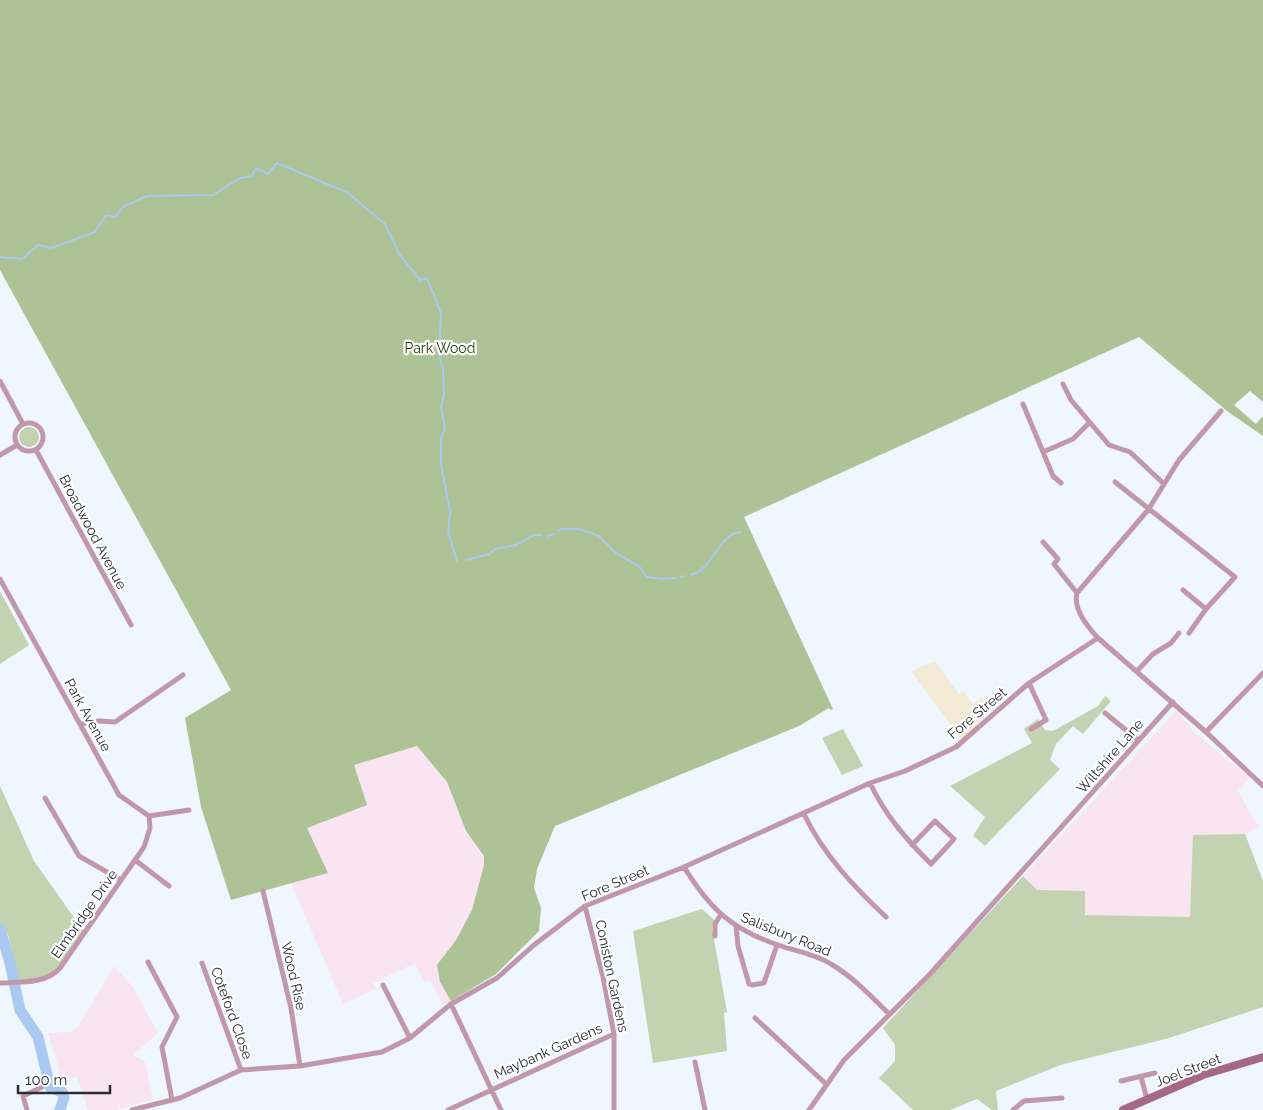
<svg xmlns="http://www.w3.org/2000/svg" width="1263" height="1110" font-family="Raleway,sans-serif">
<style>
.industrial{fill:#f3ead5}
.education{fill:#f9e4f1}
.green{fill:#c3d3b1}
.forest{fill:#adc295}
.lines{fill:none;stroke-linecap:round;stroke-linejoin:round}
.stream{stroke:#aac9f1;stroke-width:2}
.river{stroke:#aac9f1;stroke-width:11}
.minor{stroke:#c197ab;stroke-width:5}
.secondary{stroke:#a56987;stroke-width:8}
.labels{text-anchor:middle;stroke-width:4.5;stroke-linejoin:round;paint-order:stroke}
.park-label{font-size:14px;fill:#273a07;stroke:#fff}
.street-label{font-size:14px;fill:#2a2d30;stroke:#fff}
</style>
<rect width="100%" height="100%" fill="#eff6fd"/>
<!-- industrial -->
<path class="industrial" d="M935,661L959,694L963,691L973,704L982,697L991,709L962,740L911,671Z"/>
<!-- education -->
<path class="education" d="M1176,711L1201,738L1250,778L1238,791L1258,827L1245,834L1263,881V1007L1169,1038L1060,1065L950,1110H913L879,1078L895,1061V1045L883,1028Z
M417,746L447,782L466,831L484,856V865L472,910L456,940L437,965L440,982L451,1001L443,1005L430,979L424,982L415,963L373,983L376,989L343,1004L291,883L328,873L307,828L354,765Z
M114,966L133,987L158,1033L133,1055L145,1062L153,1099L116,1110H88L77,1077L62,1079L48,1033L71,1032L78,1027Z"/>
<!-- green -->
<path class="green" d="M19 437a10 10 0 1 1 20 0a10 10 0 1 1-20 0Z
M0,591L29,645L0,664Z
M1105,696L1111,701L1083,734L1073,726L1056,744L1050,760L1060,769L985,846L973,836L985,817L950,786L1032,743L1024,729L1038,719L1045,730L1053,731L1098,706Z
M843,729L863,766L842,775L822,738Z
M0,786L34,861L85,933L54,975L18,982L8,934L0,930Z
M1245,834L1263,881V1007L1169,1038L1060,1065L996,1091L998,1110H992L977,1099L950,1110H913L879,1078L895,1061V1045L883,1028L1023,876L1037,890L1085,891V915L1190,917L1193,835Z
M702,909L714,920L712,928L727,1012L724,1013L727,1051L653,1063L633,931Z"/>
<!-- forest -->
<path class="forest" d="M0,0H1263V402L1250,391L1234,405L1256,424L1263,416V436L1227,411L1139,337L744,517L833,709L831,710L829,708L799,726L555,826L537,869L534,888L541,908L539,931L496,974L451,1001L440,982L437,965L456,940L472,910L484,865V856L466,831L447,782L417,746L354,765L367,805L307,828L328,873L231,900L201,807L185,718L231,690L0,270Z"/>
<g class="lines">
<!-- stream -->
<path class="stream" d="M0,257L22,259L38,245L51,248L95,232L106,215L115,217L123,207L147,196L213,195L240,178L252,176L256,168L268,174L277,163L348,193L385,224L399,254L420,280L427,278L441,313L439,356L443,369L444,394L441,407L445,429L441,438V464L450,512L448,532L457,561
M558,531L561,529H579L599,536L617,554L639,566L647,577L662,579L676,578
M547,536L554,534
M466,560L490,554L495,549L516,545L534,535H541
M691,575C715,569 716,534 741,532
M681,577L684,576"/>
<!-- river -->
<path class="river" d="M0,929L10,963L20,1010L38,1037L50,1087L62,1092L64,1097L60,1110"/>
<!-- minor -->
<path class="minor" d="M0,381L23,424
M1063,384L1071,400L1109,445L1130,452L1163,483
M1023,404L1053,476L1061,483
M1221,411L1179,460L1148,510L1077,593C1073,609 1087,626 1098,638L1206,732L1263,786
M15 437a14 14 0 1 1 28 0a14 14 0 1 1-28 0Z
M36,450L131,625
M1043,452L1073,439L1089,423
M0,455L17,445
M1115,482L1235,577L1206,609L1189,633
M1043,542L1058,559L1054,564L1077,593
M0,579L119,795L149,816L189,810
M1183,590L1206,609
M1137,671L1153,654L1171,643L1179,633
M1029,683L1046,720L1031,729
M1105,713L1138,740
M81,724L99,721L115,722L183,675
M1206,732L1263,673
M870,783C885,815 906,839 931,864L954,839L935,821L912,845
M45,798L79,856L121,880
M804,814C823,854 854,887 886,917
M135,860L169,886
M684,867C709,908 731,929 778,945C795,951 815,954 831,964C853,977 871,996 889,1014
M263,891L291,1008L300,1066
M585,906L603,977L614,1034V1110
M736,926L738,946L749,984L752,985L764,983L777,945
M715,936V924L720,916
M148,962L177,1017L162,1047L172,1100
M202,963L241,1070
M0,983C20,982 46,984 60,968L144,847L150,828L149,816
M383,985L410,1038
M451,1004L501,1110
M755,1018L826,1084
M695,1062L705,1110
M1141,1077L1147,1099
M1121,1081L1155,1073
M27,1110L23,1096L42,1087
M132,1110L180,1098L241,1070L300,1066L382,1052L410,1038L451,1004L497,978L534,945L585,906L684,867L870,783L905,771L956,747L1029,683L1098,638
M448,1110L614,1034
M809,1110L844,1060L930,974L1173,702
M1013,1110L1024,1101L1062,1098"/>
<!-- secondary -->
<path class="secondary" d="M1123,1110L1203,1075L1263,1057"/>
</g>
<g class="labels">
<!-- park labels -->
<g class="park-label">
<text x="440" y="353">Park Wood</text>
</g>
<!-- street labels -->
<g class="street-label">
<text transform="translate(93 532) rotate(62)" y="5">Broadwood Avenue</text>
<text transform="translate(977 713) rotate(-40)" y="5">Fore Street</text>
<text transform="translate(88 715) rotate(61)" y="5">Park Avenue</text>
<text transform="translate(1110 756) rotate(-49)" y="5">Wiltshire Lane</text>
<text transform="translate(615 883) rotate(-23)" y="5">Fore Street</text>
<text transform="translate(84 914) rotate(-55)" y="5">Elmbridge Drive</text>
<text transform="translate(786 934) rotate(22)" y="5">Salisbury Road</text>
<text transform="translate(294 976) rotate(77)" y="5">Wood Rise</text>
<text transform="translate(612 976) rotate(78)" y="5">Coniston Gardens</text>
<text transform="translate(232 1013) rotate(70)" y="5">Coteford Close</text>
<text transform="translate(548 1051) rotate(-24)" y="5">Maybank Gardens</text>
<text transform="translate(1188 1070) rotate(-21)" y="5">Joel Street</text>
</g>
</g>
<!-- scale -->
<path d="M18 1085v8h92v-8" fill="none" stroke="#2a2d30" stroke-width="2.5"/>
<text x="25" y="1085" font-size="15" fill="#2a2d30" stroke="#ffffff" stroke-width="4" paint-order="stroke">100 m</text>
</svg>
